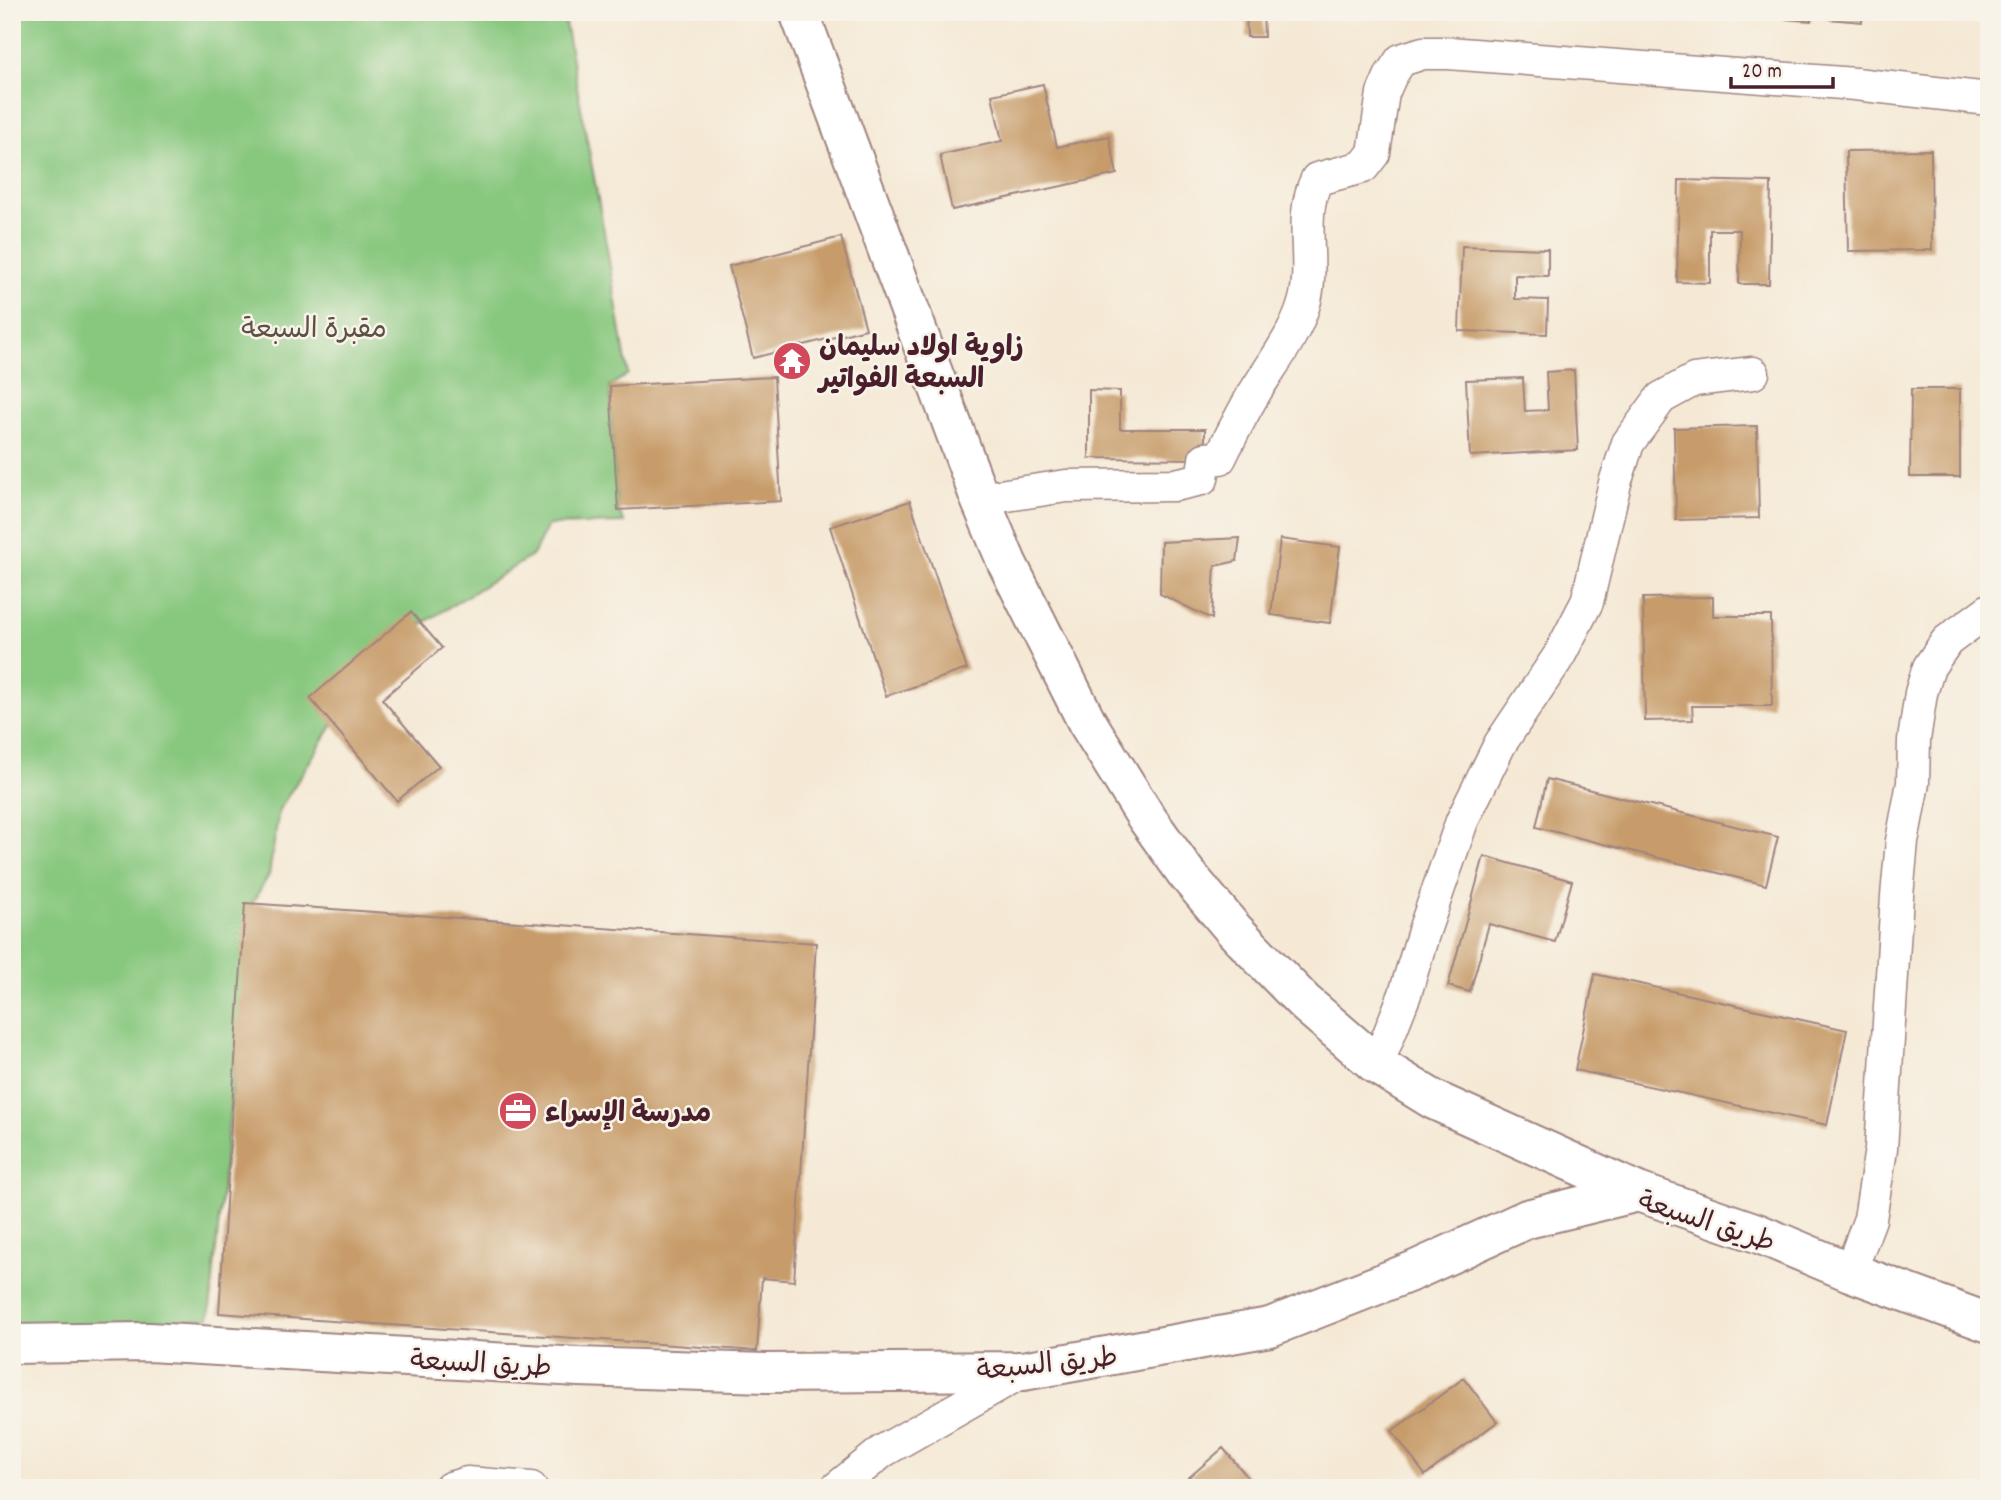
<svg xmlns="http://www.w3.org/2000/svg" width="2001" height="1500" font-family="Dekko,'Playpen Sans Arabic',sans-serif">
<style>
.green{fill:#87c77e;stroke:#687354;stroke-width:2}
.building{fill:#c79c6b}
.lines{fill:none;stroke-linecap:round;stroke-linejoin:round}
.street-casing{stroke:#a08480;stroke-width:35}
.secondary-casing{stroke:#a08480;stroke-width:42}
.street{stroke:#fff;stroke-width:32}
.secondary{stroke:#fff;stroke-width:38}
.labels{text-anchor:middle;stroke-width:5;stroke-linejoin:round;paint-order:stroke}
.park-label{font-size:28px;fill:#5c5144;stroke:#f7f3e8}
.poi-label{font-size:28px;font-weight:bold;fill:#4a1f2b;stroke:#f7f3e8;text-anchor:start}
.street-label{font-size:28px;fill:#4a1f2b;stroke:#f7f3e8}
</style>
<rect width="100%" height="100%" fill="#f7f3e8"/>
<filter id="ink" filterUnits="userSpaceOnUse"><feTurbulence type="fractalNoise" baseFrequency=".0143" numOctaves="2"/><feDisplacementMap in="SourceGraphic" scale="14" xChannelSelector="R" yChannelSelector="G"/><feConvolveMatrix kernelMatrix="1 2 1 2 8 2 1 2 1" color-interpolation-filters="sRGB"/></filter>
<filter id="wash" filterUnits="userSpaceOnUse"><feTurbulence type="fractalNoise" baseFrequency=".00686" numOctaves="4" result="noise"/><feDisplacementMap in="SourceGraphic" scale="28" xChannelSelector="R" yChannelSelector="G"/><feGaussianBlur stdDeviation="1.57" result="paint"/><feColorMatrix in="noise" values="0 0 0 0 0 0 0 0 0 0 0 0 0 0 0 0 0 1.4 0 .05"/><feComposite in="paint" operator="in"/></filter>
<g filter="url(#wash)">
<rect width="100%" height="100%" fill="#f5e9d5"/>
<!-- green -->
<path class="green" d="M12,12H563L604,231L628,374L610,386L618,509L624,523L548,525L533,555L406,634L373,661L279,810L269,875L251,905L209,1318L12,1331Z"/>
<g id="blocks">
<!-- building -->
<path class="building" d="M1246,12H1263L1264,37H1247Z
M1786,12H1812L1811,21L1786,19Z
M1829,12H1863L1862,22L1829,19Z
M1043,84L1057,147L1109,136L1117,174L952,210L940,155L1002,141L992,95Z
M1931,150L1932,250L1848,251L1846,151Z
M1679,180L1771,182L1769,284H1739L1740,230H1710V283L1677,282Z
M841,237L866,329L753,358L729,266Z
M1462,246L1548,249V276L1515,275V299L1548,300L1547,334L1459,331Z
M1574,370L1578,450L1470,456L1466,380L1523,378L1525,411L1548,410L1546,372Z
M774,377L781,501L618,510L610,386Z
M1911,389H1960V477H1910Z
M1089,390L1120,391V429H1205V459L1089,458Z
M1757,426L1759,518L1676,520L1674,428Z
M910,501L967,669L886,696L830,527Z
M1240,538L1237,561L1215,566L1212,619L1160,594L1161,542Z
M1280,539L1340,547L1330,623L1271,615Z
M1713,597V616H1771L1772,706H1692L1693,720L1645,721L1643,598Z
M411,612L442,648L382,699L439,766L397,801L310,698Z
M1547,779L1778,837L1766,885L1536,827Z
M1484,856L1572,881L1555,942L1489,924L1470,992L1448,986Z
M245,903L816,943L794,1281L762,1278L757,1351L219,1313Z
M1595,974L1847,1030L1827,1125L1575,1070Z
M1987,1184H1989V1216L1982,1215Z
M1464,1378L1497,1422L1425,1475L1392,1431Z
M1223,1448L1257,1488H1193L1186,1480Z"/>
</g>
</g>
<g filter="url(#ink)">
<use href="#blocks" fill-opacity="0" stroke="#a08480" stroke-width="2"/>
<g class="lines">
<!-- street casing -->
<g class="street-casing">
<path id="street" d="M980,499L1066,486L1175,485L1202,479L1205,459L1220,458C1231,436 1242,413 1255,392C1272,364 1293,338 1303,307C1317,266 1297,219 1317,179L1363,167L1374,153L1383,93L1391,75L1401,60L1423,53H1448L1855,84L1989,99
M1377,1065L1405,994L1424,931L1462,821L1500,744L1559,656L1587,602L1615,483L1628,443L1661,398L1694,380L1753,373
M1850,1272L1870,1219L1881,1149L1897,896L1902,841L1913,783L1914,740L1921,693L1929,667L1947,641L1989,610
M450,1488L467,1483L531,1488
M837,1488L883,1451L1023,1371"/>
</g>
<!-- secondary casing -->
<g class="secondary-casing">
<path id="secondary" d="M799,12L980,499L1007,563L1087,722L1146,817L1186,873L1234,930L1304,1002L1377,1065L1434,1100L1638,1192L1757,1233L1850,1272L1989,1323
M12,1344L149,1342L579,1367L766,1373L1023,1371L1270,1327L1413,1271L1527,1219L1638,1192"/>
</g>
<!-- street -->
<use href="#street" class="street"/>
<!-- secondary -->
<use href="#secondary" class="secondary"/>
</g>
</g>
<!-- icons -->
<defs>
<g id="temple-disc" transform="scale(2.0125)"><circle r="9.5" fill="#d1495b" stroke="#f7f3e8"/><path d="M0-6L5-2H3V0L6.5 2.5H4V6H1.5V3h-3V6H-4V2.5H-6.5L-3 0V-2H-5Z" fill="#fff"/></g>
<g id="office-disc" transform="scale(2.0125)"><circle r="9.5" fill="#d1495b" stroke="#f7f3e8"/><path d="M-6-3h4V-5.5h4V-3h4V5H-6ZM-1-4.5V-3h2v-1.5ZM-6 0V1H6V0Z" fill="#fff"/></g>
</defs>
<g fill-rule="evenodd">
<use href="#temple-disc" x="792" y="361"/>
<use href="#office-disc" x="518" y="1111"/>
</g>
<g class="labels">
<!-- park labels -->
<g class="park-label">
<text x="314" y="337">مقبرة السبعة</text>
</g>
<!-- poi labels -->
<g class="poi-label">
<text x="819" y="355">زاوية اولاد سليمان<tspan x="819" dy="32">السبعة الفواتير</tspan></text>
<text x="545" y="1121">مدرسة الإسراء</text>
</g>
<!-- street labels -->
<g class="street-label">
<text transform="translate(1707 1220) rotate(18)" y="10">طريق السبعة</text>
<text transform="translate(481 1362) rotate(3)" y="10">طريق السبعة</text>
<text transform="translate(1047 1362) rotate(-6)" y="10">طريق السبعة</text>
</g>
</g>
<!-- margin -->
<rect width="2001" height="1500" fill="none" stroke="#f7f3e8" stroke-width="42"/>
<!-- scale -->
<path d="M1731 77v10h102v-10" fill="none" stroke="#4a1f2b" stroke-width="3.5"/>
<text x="1742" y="77" font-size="21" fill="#4a1f2b" stroke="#f7f3e8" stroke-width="5" paint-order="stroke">20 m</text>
</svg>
